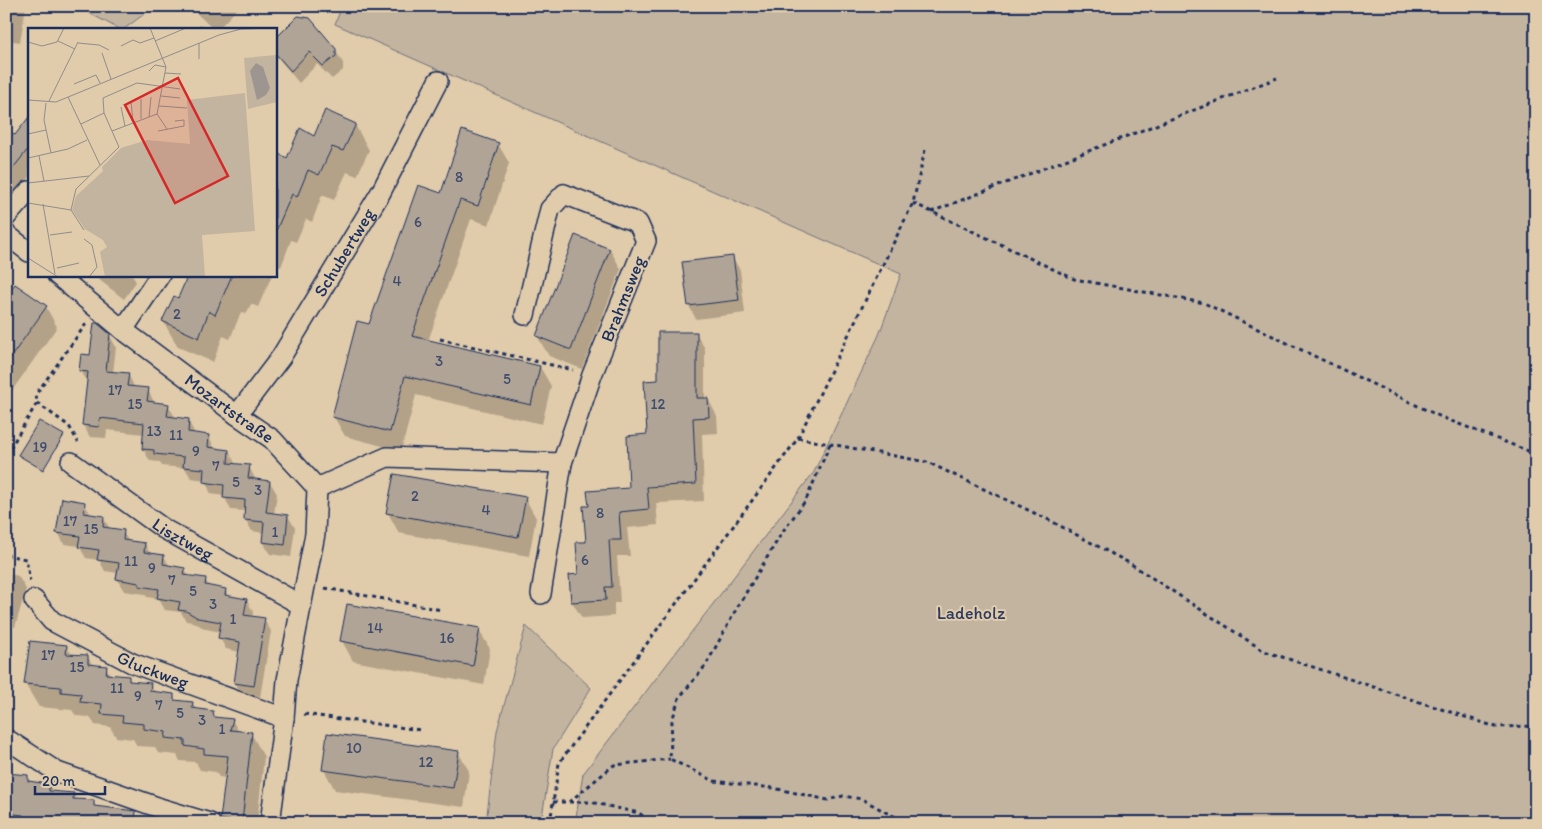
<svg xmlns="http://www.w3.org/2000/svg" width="1542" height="829" font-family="Itim,sans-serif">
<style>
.green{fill:#c3b49f;stroke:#6f727e}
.shadow{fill:#0003}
.building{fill:#b0a497;stroke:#1b2f5e}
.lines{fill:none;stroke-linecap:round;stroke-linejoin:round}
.street-casing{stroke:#1b2f5e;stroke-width:22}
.path{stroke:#1b2f5e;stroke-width:3;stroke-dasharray:4 4;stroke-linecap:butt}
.street{stroke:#e0cbaa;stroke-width:19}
.labels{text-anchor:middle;stroke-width:4;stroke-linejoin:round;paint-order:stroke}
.number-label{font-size:15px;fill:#404c6c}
.street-label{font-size:18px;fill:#1b2f5e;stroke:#e0cbaa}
.park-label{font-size:18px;fill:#2c3c64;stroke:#e0cbaa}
.inset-road{fill:none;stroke:#918d8c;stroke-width:1}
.view{fill:#d62828;fill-opacity:0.15;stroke:#d62828;stroke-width:2.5}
.inset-edge{fill:none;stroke:#1b2f5e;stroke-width:2.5}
</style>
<rect width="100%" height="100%" fill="#e0cbaa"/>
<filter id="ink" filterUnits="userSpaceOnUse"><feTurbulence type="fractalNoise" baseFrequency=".02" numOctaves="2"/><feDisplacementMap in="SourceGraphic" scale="10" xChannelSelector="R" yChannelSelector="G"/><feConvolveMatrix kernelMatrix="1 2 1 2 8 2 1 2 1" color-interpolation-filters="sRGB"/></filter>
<g filter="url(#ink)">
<!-- green -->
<path class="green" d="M76,6H155L124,29H119Z
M342,6H1536V823H575L583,774L814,472L879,335L901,274L335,24Z
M526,626L591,688L553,749L541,823H486L497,731Z"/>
<!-- shadow -->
<path class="shadow" d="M6,6H26L20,42L6,40Z
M189,6H236L237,9L218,29H213Z
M200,25L210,29H198Z
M275,41L335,50L343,63V70L332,79L317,64L299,83L275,54Z
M29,119V178L11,202L6,198V142L15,137Z
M355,125L369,150L357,176L347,172L334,200L322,195L312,222L306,219L296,242L291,240L281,267L276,265L275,268V158L288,159L314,137Z
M498,144L509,163L489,225L471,219L428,341L540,367L551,386L542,424L416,395L401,451L345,436L334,417L370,326Z
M610,250L621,269L582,369L549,356L537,336Z
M732,257L740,270L745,313L696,319L689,306L684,263Z
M93,275H132L136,282L124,299Z
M190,275H272L258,307L251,304L246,314L241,312L230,339L223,336L213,362L178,347L163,321L178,299Z
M6,294L46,307L57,327L6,399Z
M696,333L705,349V399H708L717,416L718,433L702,434L704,501L656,503L658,525L627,528L630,556H617L620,603H614V616L582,618L572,602L587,543L591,507L630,489L648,435L659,381Z
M109,334L116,347L113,373L128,374L135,388L148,390L155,404L168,405L175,417L188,420L195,434L209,436L215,450L229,451L236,465L249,467L256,480L270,482L277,494L274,514L288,516L295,528L291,557L270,554L263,542L264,533L252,531L245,519L246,511L231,510L224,496L211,494L205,480L191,478L185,468L162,466L160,462L150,461L143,449L144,434L107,430L106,438L90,437L83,425L88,383L81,371Z
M525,498L536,518L529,556L399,533L388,513Z
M84,503L91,515L103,517L110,529L123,532L129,542L145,544L150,554L164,556L170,567L185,569L189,577L205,579L210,587L225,590L230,597L247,600L253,612L252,618L264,620L271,631L260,697L242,695L235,683L240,652L226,649L220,638L221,632L206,629L193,622L186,621L181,612L165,610L159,599L147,597L145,594L124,591L117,579L118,573L105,571L99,560L86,558L79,546L64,544L58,532Z
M6,573L18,576L26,589L15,627L6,624Z
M479,630L490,649L484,685L353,661L342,641Z
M66,646L72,655L88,657L93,666L106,667L111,676L128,677L132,683L150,684L155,693L173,695L176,702L192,703L196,709L212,712L216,718L232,720L239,732L251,733L264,757L257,823H222L226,778L219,777L216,772L200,770L196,762L180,761L177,755L158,753L155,747L137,746L133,739L116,737L110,727L95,725L90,717L76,716L72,710L39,707L25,684Z
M458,752L469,771L464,807L335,790L324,770Z
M6,774L27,776L31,783L49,785L53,792L73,794L76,800L93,801L96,807L133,815L136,821L157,823H7Z"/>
<!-- building -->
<path class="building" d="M298,16L310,18L336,49V56L323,66L309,52L291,71L275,53V39Z
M325,110L356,124L343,151L332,147L319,175L308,170L297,197L292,194L275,233V152L287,158L300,128L314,136Z
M29,117V148L6,177V128L15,135Z
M462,130L499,143L478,206L460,200L412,336L540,366L531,405L405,376L390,432L332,417L357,321L369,324L418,185L441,193Z
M575,235L610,249L571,350L536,336Z
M733,256L739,300L688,306L682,262Z
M188,275H232L215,315L209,311L199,338L162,321L174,296L178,298Z
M15,284L47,306L6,364V296Z
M94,323H97L110,334L106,371L129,373L127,386L149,388L147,401L169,404L167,416L189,419L188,432L209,435L208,447L229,450L228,463L250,465L248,478L270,481L266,512L288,515L285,545L262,542L264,522L244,520L245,500L223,498L224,485L203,482L204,469L183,467L184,457L154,454V450L142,449L144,423L100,418L99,427L82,425L88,372L79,371L81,354L90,355Z
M658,332H697V398H708L709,417L693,418L696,484L647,487L649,509L619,512L621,540H609L612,587H605L606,600L571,602L569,575L578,574L576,542H586L583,506H589L587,491L629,488L627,436L647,434L644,381L658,380Z
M39,421L64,435L43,470L18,455Z
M394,474L526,497L518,537L386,513Z
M62,498L85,502L84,513L104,516L103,527L124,530L123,540L145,543L144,552L164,555L163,564L185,568L184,575L206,578L205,585L226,589L225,595L247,599L244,615L265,618L254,686L234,683L240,642L218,638L221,622L198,618L186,611L178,610L180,602L157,598L159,589L139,586V583L116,579L119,563L97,560L99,550L78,547L80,536L56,533Z
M347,604L480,628L473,666L340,641Z
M30,641L67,645L66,654L88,655V664L107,666L106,674L129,676V681L151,683L150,691L174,694V700L193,702L192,708L213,711L214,717L233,719L230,730L252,732L242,822L220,819L228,756L204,754V749L185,746V740L165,738L166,732L144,729V724L122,722L123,716L101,714L102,704L80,702L81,694L61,692V687L24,684Z
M327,733L459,751L453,788L322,770Z
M6,773L28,775V781L49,784V791L74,793L73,799L94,800V806L136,811L135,823H22L23,815L6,813Z"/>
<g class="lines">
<!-- street casing -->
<g class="street-casing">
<g id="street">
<path d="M6,217L29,191"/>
<path d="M6,234L29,252"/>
<path id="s1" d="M57,275L123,330L237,415L272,439L317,488L315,534L287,680L284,718L270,823"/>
<path d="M525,315L550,209L564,194L638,223L646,241L592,375L562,463L541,594"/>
<path d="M123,330L160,275"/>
<path id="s2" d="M237,415L281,357L381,192L438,81"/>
<path id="s3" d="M71,462L164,529L301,605"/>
<path d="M317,488L387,457L562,463"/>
<path id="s4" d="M34,600L52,621L132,663L284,718"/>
<path d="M8,740L57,772L160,808L210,823"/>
</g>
</g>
<!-- path -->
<path class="path" d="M913,203L1074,279L1204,303L1441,417L1536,454
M931,212L1277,78
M440,339L573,370
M37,403L69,426L78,442
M798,438L913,203L925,150
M830,444L806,500L783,531L738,606L706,665L679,698L672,721L670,759L714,781L773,788L828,800L843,796L862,799L891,815L916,823
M6,455L37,403L36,394L86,324
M6,555L26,559L30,581
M325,588L442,610
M304,714L420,730
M553,802H590L639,813L652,823
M569,802L614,765L670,759
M550,823L559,763L798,438L927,462L1049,520L1131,564L1264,651L1496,727L1536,726"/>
<!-- street -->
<use href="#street" class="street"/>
</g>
</g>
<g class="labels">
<!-- number labels -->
<g class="number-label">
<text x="459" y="182">8</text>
<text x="418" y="227">6</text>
<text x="397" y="286">4</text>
<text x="177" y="319">2</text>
<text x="439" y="366">3</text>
<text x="507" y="384">5</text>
<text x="115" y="395">17</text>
<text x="135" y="409">15</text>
<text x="658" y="409">12</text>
<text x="154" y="436">13</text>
<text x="176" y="440">11</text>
<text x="40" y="452">19</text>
<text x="196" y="456">9</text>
<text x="216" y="471">7</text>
<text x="236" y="487">5</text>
<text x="258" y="495">3</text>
<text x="415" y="501">2</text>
<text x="486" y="515">4</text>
<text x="600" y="518">8</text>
<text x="70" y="526">17</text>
<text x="91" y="534">15</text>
<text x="275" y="537">1</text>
<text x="585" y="565">6</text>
<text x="131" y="566">11</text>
<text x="152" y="573">9</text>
<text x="172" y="585">7</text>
<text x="193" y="596">5</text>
<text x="213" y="609">3</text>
<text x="233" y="624">1</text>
<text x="375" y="633">14</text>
<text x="447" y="643">16</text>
<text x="48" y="660">17</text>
<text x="77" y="672">15</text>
<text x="117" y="693">11</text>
<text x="138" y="701">9</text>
<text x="159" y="710">7</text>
<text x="180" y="718">5</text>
<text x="202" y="725">3</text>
<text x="222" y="734">1</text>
<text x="354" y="753">10</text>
<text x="426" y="767">12</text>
</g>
<!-- street labels -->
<g class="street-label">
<text dy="6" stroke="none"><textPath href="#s2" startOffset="195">Schubertweg</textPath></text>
<text transform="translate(623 299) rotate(-68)" y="6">Brahmsweg</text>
<text dy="6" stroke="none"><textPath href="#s1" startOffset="218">Mozartstraße</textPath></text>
<text dy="6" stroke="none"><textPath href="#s3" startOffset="136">Lisztweg</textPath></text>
<text dy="6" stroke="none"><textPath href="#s4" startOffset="140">Gluckweg</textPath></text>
</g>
<!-- park labels -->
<g class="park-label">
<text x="971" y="619">Ladeholz</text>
</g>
</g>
<!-- overview -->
<g transform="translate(28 28)">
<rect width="249" height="249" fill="#e0cbaa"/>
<path d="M249,27V74L220,81L216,30ZM217,65L227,203L174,207L177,249H77L72,224L79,219L75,212L57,201L44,182L48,168L75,143L74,139L93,120L119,112L162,116L159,72Z" fill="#c3b49f"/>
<path d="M228,35L235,39L242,60L238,67L229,72L222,43Z" fill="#9d9590"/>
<path class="inset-road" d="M30,13L47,21M127,13L158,0M0,14L14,18L29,14L36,0M50,15L71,17L81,22M171,15V31M93,18L105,12L112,15L126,10M74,25L83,51M121,43L127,37L138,39M137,45L153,46M46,56L68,47L72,55M133,68L152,70M40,69L72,137M113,71V91M0,72L28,74L191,7L213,1L248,0M21,73L50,14M103,74L105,94M18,75L16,92L23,125M131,78L159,80M93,79L97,98M129,86L139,101M121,89L123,69M53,96L76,85M84,103L129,86L138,39L122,0M130,103L156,98V92L147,93M0,106L18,102M11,128L16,153M0,130L40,121L59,112M0,155L61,148M0,175L43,182M15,176L27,246M56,202L43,182L48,161L91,119L76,85L75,70L109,55L152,61M22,207L44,204M56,211L64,217L69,239L61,249M0,230L30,249M29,240L51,235"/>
<path class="view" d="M150,50L200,148L147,175L97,77Z"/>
<rect width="249" height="249" class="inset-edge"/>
</g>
<!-- margin -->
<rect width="1542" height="829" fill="none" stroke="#e0cbaa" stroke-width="25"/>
<rect x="12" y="12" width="1517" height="804" fill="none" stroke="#1b2f5e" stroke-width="2" filter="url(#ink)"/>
<!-- scale -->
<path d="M35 786v8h70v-8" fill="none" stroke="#1b2f5e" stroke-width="2.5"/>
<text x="42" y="786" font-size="15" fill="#1b2f5e" stroke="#e0cbaa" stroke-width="4" paint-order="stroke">20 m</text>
</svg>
